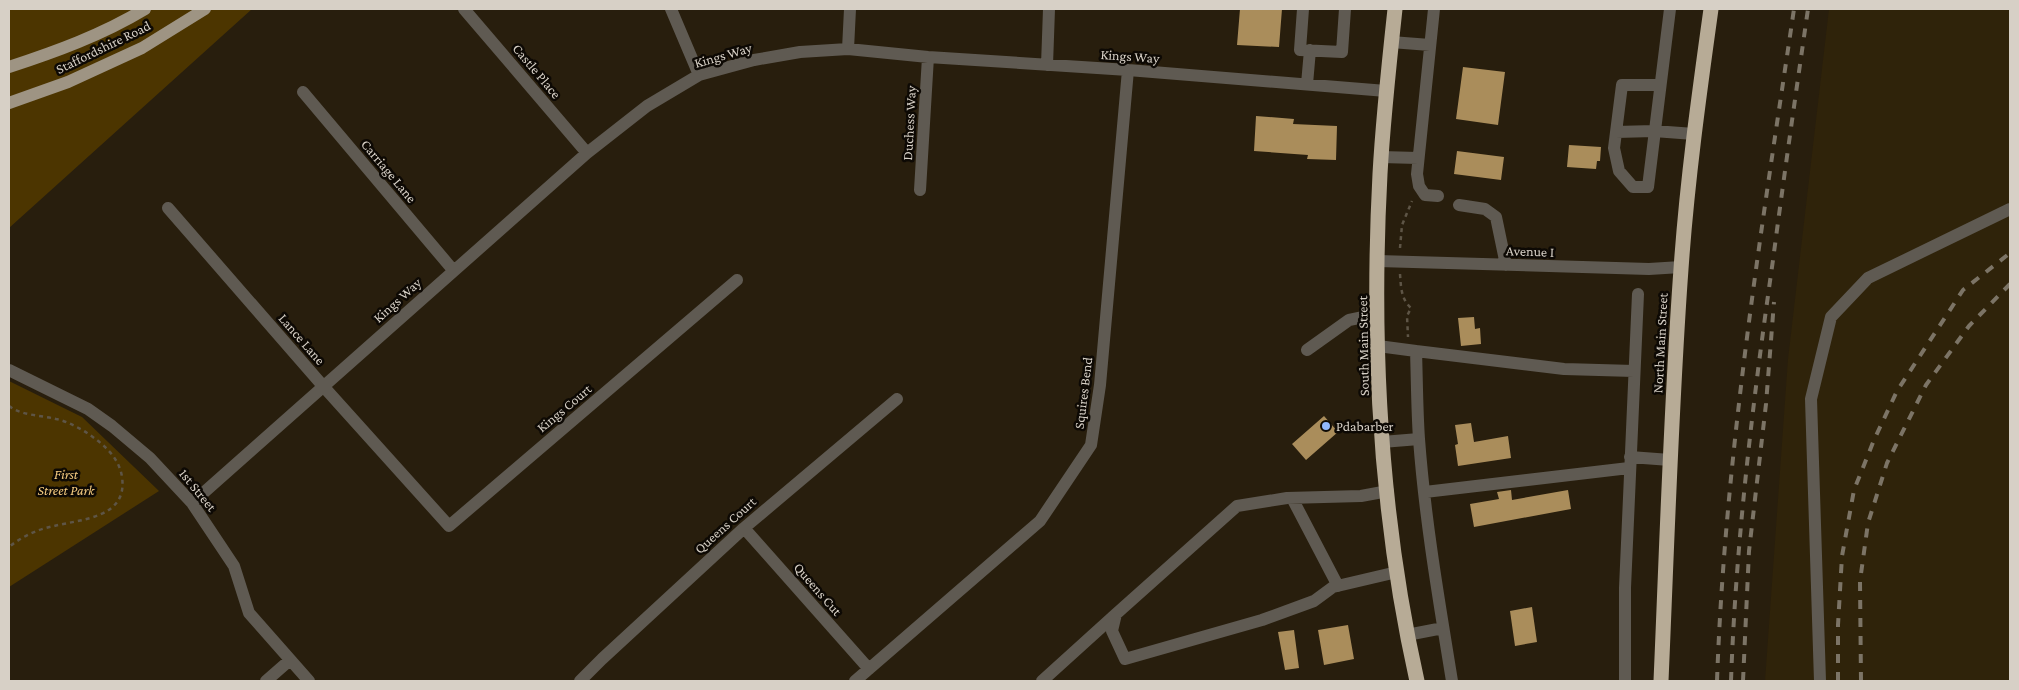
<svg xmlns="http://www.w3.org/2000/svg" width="2019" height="690" font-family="'Crimson Pro',serif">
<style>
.built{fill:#2f230a}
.green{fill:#4c3500}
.building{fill:#aa8d5b}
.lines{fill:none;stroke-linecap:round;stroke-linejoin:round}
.path{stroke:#5e5546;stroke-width:2.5;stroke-dasharray:4 4;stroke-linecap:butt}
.minor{stroke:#5f5a52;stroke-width:12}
.major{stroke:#9e9483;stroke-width:12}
.highway{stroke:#b7ab96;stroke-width:15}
.rail{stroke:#7c7466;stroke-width:4;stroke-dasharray:9 9;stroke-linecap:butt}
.poi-dot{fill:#91b8fd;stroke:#0d0904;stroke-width:2}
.labels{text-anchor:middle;stroke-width:5;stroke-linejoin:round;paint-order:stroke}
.street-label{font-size:14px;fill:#d7d0c6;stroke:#0d0904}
.poi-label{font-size:14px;fill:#d7d0c6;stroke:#0d0904;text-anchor:start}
.park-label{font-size:14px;font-style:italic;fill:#f6cc80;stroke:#0d0904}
</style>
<rect width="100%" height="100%" fill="#281e0d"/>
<!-- built -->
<path class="built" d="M1829,9H2010V681H1765L1788,359Z"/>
<!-- green -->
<path class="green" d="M9,9H252L9,228Z
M9,381L82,417L159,491L9,587Z"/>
<!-- building -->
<path class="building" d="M1240,9H1282L1279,47L1237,45Z
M1463,67L1505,72L1498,125L1456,119Z
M1256,116L1294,119L1293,124L1337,126L1336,160L1307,159L1308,155L1254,151Z
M1569,145L1601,147L1600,161H1597L1596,169L1567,167Z
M1457,151L1504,157L1501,180L1454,174Z
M1474,317L1475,329L1480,328L1481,344L1461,346L1458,318Z
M1324,416L1338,432L1306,460L1292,444Z
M1471,423L1474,442L1508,436L1511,458L1458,466L1455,445L1458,444L1455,425Z
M1511,490L1512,500L1568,490L1571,509L1474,527L1470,504L1499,499L1497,492Z
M1532,607L1537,642L1515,646L1510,611Z
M1348,625L1354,659L1324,665L1318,630Z
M1294,630L1299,668L1285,670L1278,632Z"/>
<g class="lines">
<!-- path -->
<path class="path" d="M1400,248L1402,225L1412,201
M1400,274C1401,287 1401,299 1411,308L1407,316L1408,337
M9,406C22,416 41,415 56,419C66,421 75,426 84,431C101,442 119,456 122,477C128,518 82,519 54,526C38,529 21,537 9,547"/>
<!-- minor -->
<path class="minor" d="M464,9L587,153
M671,9L699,75
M1303,9L1300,50L1342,52L1345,9
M1434,9L1417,174L1419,186L1425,195L1438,196
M1391,42L1430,45
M848,49L850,9
M1047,65L1049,9
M1307,84L1310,50
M1660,85H1622L1614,148L1619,171L1633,187H1648L1670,9
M303,92L453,270
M1616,132L1654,131L1694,134
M1381,157L1418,158
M920,190L928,57
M1459,205L1485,209L1496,217L1506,265
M168,208L323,386L449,526L737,280
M1378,261L1649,269L1681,267
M1378,346L1416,351C1417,380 1417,410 1419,439C1425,520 1439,601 1452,681
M1307,350L1349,320L1378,314
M1416,351L1564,369L1634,371
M9,370L88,409L112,426L150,458L192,503L234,566L249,613L309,681
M1382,442L1419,439
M1630,457L1670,460
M1388,491L1361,496L1287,498L1237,506L1116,614L1112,631L1125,659L1262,620L1314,601L1333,587L1397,572
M1425,492L1629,468
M1292,498L1338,586
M192,503L587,153L647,106L699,75L754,60L800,52L848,49L928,57L1128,70L1386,91
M744,528L869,669
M1407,635L1443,628
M266,681L290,660
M580,681L602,659L744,528L897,399
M855,681L1040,521L1091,445L1100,385L1128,70
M1042,681L1116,614
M1625,681V588L1638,294
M1820,681L1811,399L1831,317L1868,278L2010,209"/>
<!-- major -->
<path class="major" d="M9,67C55,52 102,35 145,9
M9,103L68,82L142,48L205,9"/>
<!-- highway -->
<path class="highway" d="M1395,9C1389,64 1383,119 1380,174C1371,343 1380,516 1417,681
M1661,681C1667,544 1671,406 1681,269C1687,182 1699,95 1711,9"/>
<!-- rail -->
<path class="rail" d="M1717,681C1725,456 1761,232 1794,9
M1731,681C1736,540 1753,400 1773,260C1784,176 1796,92 1808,9
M1743,681L1749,551L1766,404L1774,302
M1838,681V625L1842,556L1854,490L1874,440L1897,391L1963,290L2010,253
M1861,681L1860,581L1868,523L1887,463L1926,385L1969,326L2010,284"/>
</g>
<!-- markers -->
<circle class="poi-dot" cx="1326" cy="426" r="5"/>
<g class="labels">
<!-- street labels -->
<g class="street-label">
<text transform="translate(103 47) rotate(-26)" y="5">Staffordshire Road</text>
<text transform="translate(723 55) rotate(-16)" y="5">Kings Way</text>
<text transform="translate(1130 56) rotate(4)" y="5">Kings Way</text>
<text transform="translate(537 71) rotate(50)" y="5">Castle Place</text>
<text transform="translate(909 123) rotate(-87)" y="5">Duchess Way</text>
<text transform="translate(389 171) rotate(50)" y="5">Carriage Lane</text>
<text transform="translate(1530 251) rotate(2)" y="5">Avenue I</text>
<text transform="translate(397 300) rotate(-42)" y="5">Kings Way</text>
<text transform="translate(302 339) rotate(49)" y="5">Lance Lane</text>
<text transform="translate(1660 343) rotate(-87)" y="5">North Main Street</text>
<text transform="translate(1363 346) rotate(-91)" y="5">South Main Street</text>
<text transform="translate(1083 393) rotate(-83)" y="5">Squires Bend</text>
<text transform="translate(564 408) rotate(-40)" y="5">Kings Court</text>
<text transform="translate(198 490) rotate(51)" y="5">1st Street</text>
<text transform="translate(725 525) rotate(-42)" y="5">Queens Court</text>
<text transform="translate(818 589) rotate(49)" y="5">Queens Cut</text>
</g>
<!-- poi labels -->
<g class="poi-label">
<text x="1336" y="431">Pdabarber</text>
</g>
<!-- park labels -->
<g class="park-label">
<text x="66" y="479">First<tspan x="66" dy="16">Street Park</tspan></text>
</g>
</g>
<!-- border -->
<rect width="2019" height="690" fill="none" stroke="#d7d0c6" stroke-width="20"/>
</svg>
